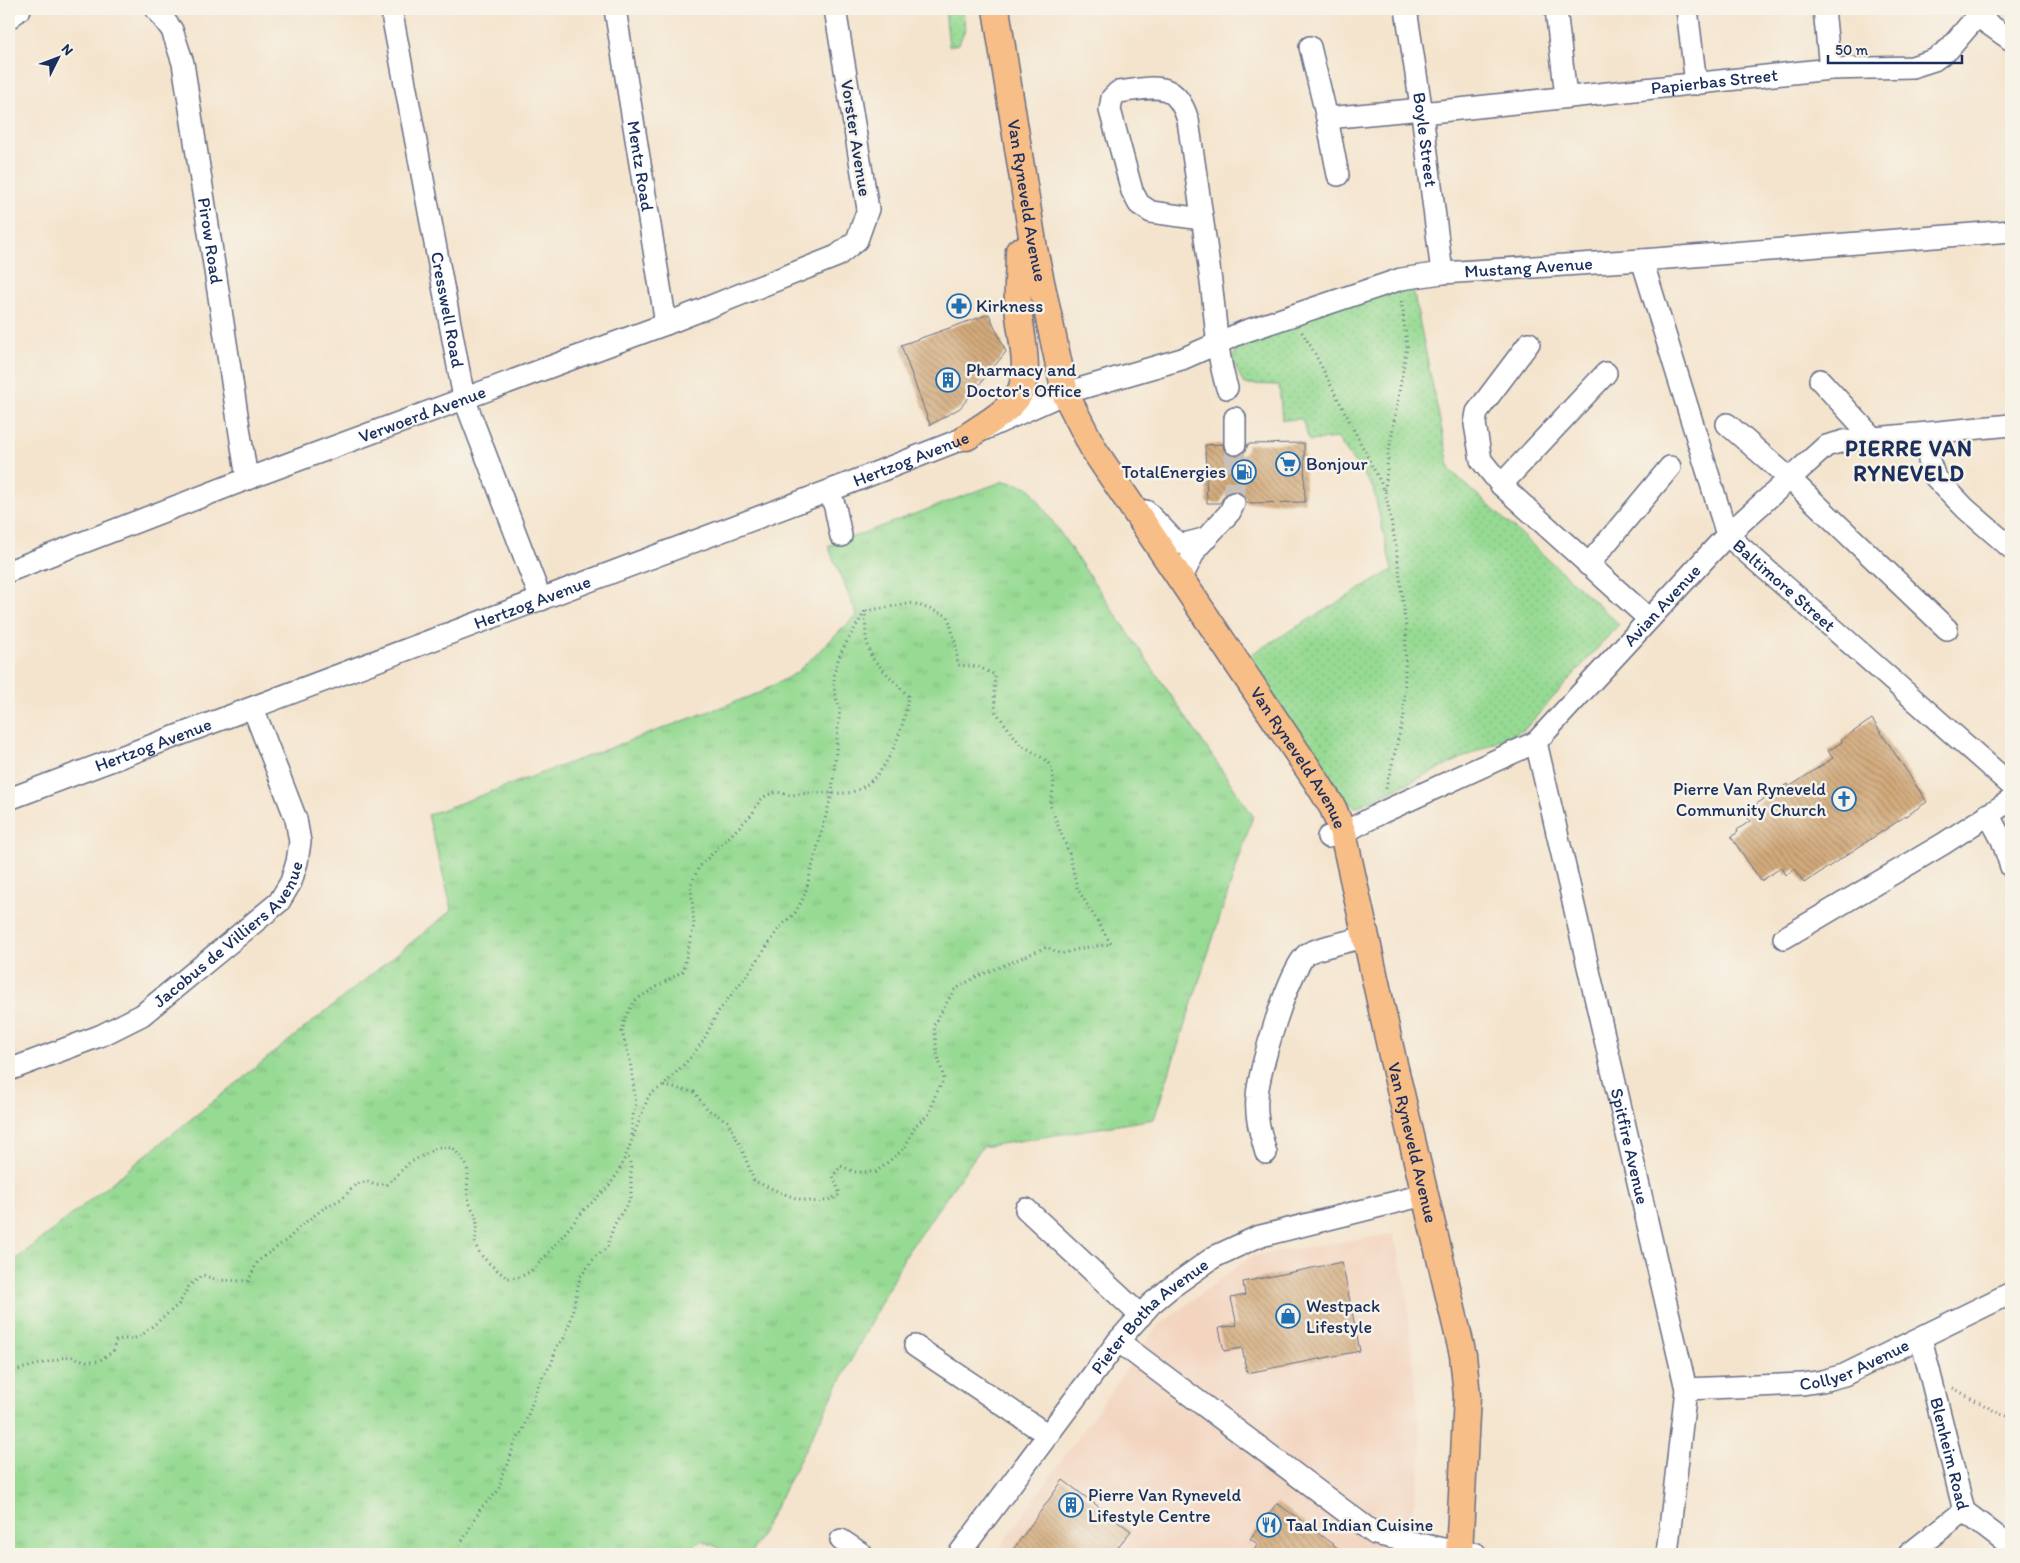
<svg xmlns="http://www.w3.org/2000/svg" width="2020" height="1563" font-family="Itim,sans-serif">
<style>
.built{fill:#f3d4bf}
.grass{fill:url(#grass-dots);stroke:#588478}
.park{fill:url(#park-tufts);stroke:#588478}
.building{fill:url(#building-back-hatch)}
.lines{fill:none;stroke-linecap:round;stroke-linejoin:round}
.minor-tunnel{stroke:#c9c0b7;stroke-width:21;stroke-dasharray:21 11;stroke-linecap:butt}
.minor-casing{stroke:#676e85;stroke-width:24}
.major-casing{stroke:#676e85;stroke-width:29}
.path{stroke:#676e85;stroke-width:3;stroke-dasharray:1 4;stroke-linecap:butt}
.minor{stroke:#fff;stroke-width:21}
.major{stroke:#f7be88;stroke-width:26}
.labels{text-anchor:middle;stroke-width:5;stroke-linejoin:round;paint-order:stroke}
.street-label{font-size:18px;fill:#1b2f5e;stroke:#f7f3e8}
.poi-label{font-size:18px;fill:#1b2f5e;stroke:#f7f3e8;text-anchor:start}
.district-label{font-size:22px;font-weight:bold;letter-spacing:1px;fill:#1b2f5e;stroke:#f7f3e8}
</style>
<defs>
<pattern id="grass-dots" width="8" height="8" patternUnits="userSpaceOnUse" patternTransform="scale(1.25)"><rect width="8" height="8" fill="#96da93"/><path d="M2 2h.1M6 6h.1" fill="none" stroke="#81bb81" stroke-width="1.8" stroke-linecap="round"/></pattern>
<pattern id="park-tufts" width="24" height="20" patternUnits="userSpaceOnUse" patternTransform="scale(1.25)"><rect width="24" height="20" fill="#96da93"/><path d="M3 7l-1-3M5 7V3M7 7l1-3M15 17l-1-3M17 17v-4M19 17l1-3" fill="none" stroke="#81bb81"/></pattern>
<pattern id="building-back-hatch" width="6" height="6" patternUnits="userSpaceOnUse" patternTransform="scale(1.25)"><rect width="6" height="6" fill="#d3aa7b"/><path d="M-1 5l2 2M0 0l6 6M5-1l2 2" fill="none" stroke="#aa8b68"/></pattern>
</defs>
<rect width="100%" height="100%" fill="#f7f3e8"/>
<filter id="ink" filterUnits="userSpaceOnUse"><feTurbulence type="fractalNoise" baseFrequency=".02" numOctaves="2"/><feDisplacementMap in="SourceGraphic" scale="10" xChannelSelector="R" yChannelSelector="G"/><feConvolveMatrix kernelMatrix="1 2 1 2 8 2 1 2 1" color-interpolation-filters="sRGB"/></filter>
<filter id="wash" filterUnits="userSpaceOnUse"><feTurbulence type="fractalNoise" baseFrequency=".0096" numOctaves="4" result="noise"/><feDisplacementMap in="SourceGraphic" scale="20" xChannelSelector="R" yChannelSelector="G"/><feGaussianBlur stdDeviation="1.12" result="paint"/><feColorMatrix in="noise" values="0 0 0 0 0 0 0 0 0 0 0 0 0 0 0 0 0 1.4 0 .05"/><feComposite in="paint" operator="in"/></filter>
<g filter="url(#wash)">
<rect width="100%" height="100%" fill="#f4e4cd"/>
<!-- built -->
<path class="built" d="M1393,1234L1406,1285L1422,1455L1405,1554H995L1157,1327L1251,1256Z"/>
<!-- grass -->
<path class="grass" d="M945,9H963L965,29L959,44L949,46Z
M1412,285L1450,470L1619,624L1525,729L1356,807L1324,792L1243,659L1392,570L1373,488L1337,438L1309,441L1302,419L1282,420L1279,385L1244,384L1232,360L1244,333Z"/>
<!-- park -->
<path class="park" d="M1004,481L1029,487L1253,816L1154,1119L982,1147L906,1254L751,1554H731L702,1540L684,1554H9V1265L452,910L428,815L759,693L796,673L857,615L828,546Z"/>
<g id="blocks">
<!-- building -->
<path class="building" d="M989,314L1006,352L960,408L930,425L901,345Z
M1304,443L1305,502L1246,503L1244,495L1239,491H1233L1226,493L1220,503H1207L1205,445L1223,444L1224,450L1228,455L1235,456L1241,455L1246,451L1248,444Z
M1872,719L1927,802L1804,883L1795,869L1786,875L1782,867L1761,881L1731,837L1738,832L1737,830L1750,821L1744,812L1787,784L1789,787L1833,758L1828,751L1842,742L1841,740Z
M1342,1262L1360,1351L1247,1373L1242,1348L1224,1351L1219,1328L1237,1325L1231,1298L1245,1295L1243,1282Z
M1063,1480L1131,1531L1112,1554H1010Z
M1277,1503L1346,1554H1251L1258,1544L1250,1539Z"/>
</g>
</g>
<g filter="url(#ink)">
<use href="#blocks" fill-opacity="0" stroke="#676e85" stroke-width="1"/>
<g class="lines">
<!-- minor-tunnel -->
<path class="minor-tunnel" d="M1234,503L1235,444"/>
<!-- minor casing -->
<g class="minor-casing">
<g id="minor">
<path id="s1" d="M156,9L172,30L183,63L247,479"/>
<path id="s2" d="M391,9L464,398L541,600"/>
<path id="s3" d="M615,9L666,324"/>
<path id="s4" d="M1406,9L1422,113L1442,273"/>
<path d="M1556,9L1566,97"/>
<path d="M1687,9L1696,84"/>
<path d="M1824,9L1830,69"/>
<path d="M1976,9L1977,16L2011,40"/>
<path d="M9,18L20,9"/>
<path d="M1310,47L1327,118L1338,175"/>
<path id="s5" d="M1422,113L1830,69L1912,67L1934,60L1949,49L1983,9"/>
<path d="M1327,118L1422,109"/>
<path d="M1202,219L1151,212L1139,204L1132,191L1110,110L1112,98L1118,92C1154,88 1175,78 1188,120C1196,177 1205,233 1212,290C1216,323 1217,356 1227,388"/>
<path id="s6" d="M1642,260L1727,535L2011,785"/>
<path d="M1529,343L1477,412L1475,424L1481,460L1501,485L1649,619"/>
<path d="M1820,380L1873,438"/>
<path d="M1727,424L1789,478L1947,629"/>
<path d="M1927,433L1929,461L1935,477L1966,509L2011,548"/>
<path d="M1235,444V418"/>
<path d="M1501,485L1606,373"/>
<path d="M829,491L835,507L841,536"/>
<path d="M1146,511L1176,542L1184,544L1207,538"/>
<path d="M1588,565L1670,467"/>
<path id="s7" d="M9,571L247,479L666,324L837,256L857,240L868,209L835,9"/>
<path d="M1181,579L1196,549L1230,512L1234,503"/>
<path id="s8" d="M1536,742L1686,1389L1667,1554"/>
<path id="s9" d="M9,799L847,484L967,437L1065,393L1182,359L1243,332L1401,279L1442,273L1642,260L2011,231"/>
<path d="M1988,814L2002,840L2011,867"/>
<path id="s10" d="M1328,837L1343,833L1383,812L1536,742L1727,535L1826,446L1844,441L2011,425"/>
<path d="M1784,938L1943,844L2011,800"/>
<path id="s11" d="M9,1070L102,1035L142,1015L279,902L291,882L297,862L300,842L296,819L253,708"/>
<path d="M1266,1153C1261,1135 1255,1117 1257,1097C1258,1072 1289,968 1307,954C1313,949 1354,940 1365,937"/>
<path d="M1026,1209L1141,1316"/>
<path id="s12" d="M1921,1338L1964,1511L2011,1547"/>
<path d="M1118,1341L1375,1534L1443,1549L1476,1554"/>
<path d="M915,1346L1048,1435"/>
<path id="s13" d="M1686,1389L1803,1384L1822,1381L1844,1375L2011,1293"/>
<path d="M841,1540L862,1554"/>
<path id="s14" d="M959,1554L1118,1341L1151,1304L1169,1289L1214,1257L1257,1237L1424,1195"/>
<path d="M1909,1554L1964,1511"/>
</g>
</g>
<!-- major casing -->
<g class="major-casing">
<g id="major">
<path id="s15" d="M996,9L1034,249L1065,393L1094,450L1317,782L1333,808L1343,833L1393,1060L1463,1355L1467,1396L1459,1554"/>
<path d="M967,437C984,425 1006,413 1018,396C1033,372 1019,331 1018,305C1017,287 1019,269 1019,251"/>
</g>
</g>
<!-- path -->
<path class="path" d="M1302,332L1314,352L1385,491L1396,546L1406,627L1404,716L1385,792
M1385,490L1388,457L1407,346L1401,299
M664,1086L694,1092L708,1110L727,1121L742,1149L754,1181C779,1191 816,1213 840,1194L833,1176L841,1166L855,1172H876L905,1148L915,1126L930,1113L934,1098L944,1079L937,1053L934,1025L954,990L976,977L1047,947L1061,954L1082,948L1111,944L1077,888L1069,853L1050,805L1054,785L1052,769L1046,760L1020,744L996,712L994,695L995,675L979,667L958,665L956,646L948,616L913,603L865,611
M632,1135V1119L636,1104L630,1060L622,1032L626,1016L635,1000L683,971L694,925L691,884L699,867L753,813C757,803 762,796 773,793C779,791 783,794 788,795C796,795 804,793 811,793C823,792 834,794 846,793C884,789 905,728 908,696L872,658L866,639L865,611
M9,1372L70,1356L85,1361H99L113,1351L116,1341L122,1339H133L142,1335L179,1304L189,1286L203,1275L217,1280L248,1281L258,1261L288,1239L303,1224L323,1209L343,1198L355,1185L367,1181L373,1184L387,1185L409,1163L424,1155L438,1147L453,1148C479,1173 461,1179 470,1204C473,1212 477,1216 477,1226C477,1234 473,1241 477,1248C483,1260 497,1270 507,1278L520,1277L530,1272L545,1257L584,1210L608,1187L618,1173L627,1153L649,1095L663,1086L691,1057L703,1041L718,1012L750,971L780,927L795,913L804,897L832,793L840,708C822,669 848,643 865,611
M1953,1388L2000,1414L2011,1417
M455,1554L481,1508L499,1490L502,1474L509,1463L510,1457L515,1443L523,1430L536,1391L543,1376L552,1363L556,1347L564,1338L571,1319L580,1277L595,1257L607,1248L614,1225L631,1198V1166L627,1154"/>
<!-- minor -->
<use href="#minor" class="minor"/>
<!-- major -->
<use href="#major" class="major"/>
</g>
</g>
<!-- icons -->
<defs>
<g id="pharmacy-ring" transform="scale(1.25)"><circle r="9.5" fill="#f7f3e8" stroke="#1f6fb2" stroke-width="1.5"/><path d="M-2-6h4v4h4v4h-4v4h-4v-4h-4v-4h4Z" fill="#1f6fb2"/></g>
<g id="building-ring" transform="scale(1.25)"><circle r="9.5" fill="#f7f3e8" stroke="#1f6fb2" stroke-width="1.5"/><path d="M-4-6H4V6H1V3H-1V6H-4ZM-2.5-4.3h1.7v1.8h-1.7ZM.8-4.3h1.7v1.8H.8ZM-2.5-1h1.7V.8h-1.7ZM.8-1h1.7V.8H.8Z" fill="#1f6fb2"/></g>
<g id="supermarket-ring" transform="scale(1.25)"><circle r="9.5" fill="#f7f3e8" stroke="#1f6fb2" stroke-width="1.5"/><path d="M-6-5.5h2.5l.6 2H6L4.5 2H-2.5L-4.4-4H-6ZM-1.5 3.2a1.3 1.3 0 1 0 .1 0ZM3 3.2a1.3 1.3 0 1 0 .1 0Z" fill="#1f6fb2"/></g>
<g id="fuel-ring" transform="scale(1.25)"><circle r="9.5" fill="#f7f3e8" stroke="#1f6fb2" stroke-width="1.5"/><path d="M-5.5-6h7V0h2V4h1.3V-2.5L3-4.5l.8-.8L6-3V5H2.5V1h-1V6h-7ZM-4.2-4.7v3.2H.2V-4.7Z" fill="#1f6fb2"/></g>
<g id="church-ring" transform="scale(1.25)"><circle r="9.5" fill="#f7f3e8" stroke="#1f6fb2" stroke-width="1.5"/><path d="M-1.2-6h2.4v3.5h3.3v2.4h-3.3V6h-2.4V-.1h-3.3v-2.4h3.3Z" fill="#1f6fb2"/></g>
<g id="shop-ring" transform="scale(1.25)"><circle r="9.5" fill="#f7f3e8" stroke="#1f6fb2" stroke-width="1.5"/><path d="M-5-2.5h2.3a2.7 3.5 0 0 1 5.4 0H5L5.5 6h-11ZM-1.5-2.5h3a1.5 2.3 0 0 0-3 0Z" fill="#1f6fb2"/></g>
<g id="restaurant-ring" transform="scale(1.25)"><circle r="9.5" fill="#f7f3e8" stroke="#1f6fb2" stroke-width="1.5"/><path d="M-5-6h1v4h1v-4h1v4h1v-4h1v5L-1.5 .5V6h-2V.5L-5-1ZM5-6V6H3V1.5H1.5Q1.5-4 5-6Z" fill="#1f6fb2"/></g>
</defs>
<g fill-rule="evenodd">
<use href="#pharmacy-ring" x="959" y="306"/>
<use href="#building-ring" x="948" y="380"/>
<use href="#supermarket-ring" x="1288" y="464"/>
<use href="#fuel-ring" x="1244" y="472"/>
<use href="#church-ring" x="1844" y="799"/>
<use href="#shop-ring" x="1288" y="1316"/>
<use href="#building-ring" x="1071" y="1505"/>
<use href="#restaurant-ring" x="1269" y="1525"/>
</g>
<g class="labels">
<!-- street labels -->
<g class="street-label">
<text dy="6" stroke="none"><textPath href="#s5" startOffset="294">Papierbas Street</textPath></text>
<text transform="translate(856 138) rotate(81)" y="6">Vorster Avenue</text>
<text dy="6" stroke="none"><textPath href="#s4" startOffset="132">Boyle Street</textPath></text>
<text dy="6" stroke="none"><textPath href="#s3" startOffset="159">Mentz Road</textPath></text>
<text dy="6" stroke="none"><textPath href="#s15" startOffset="194">Van Ryneveld Avenue</textPath></text>
<text dy="6" stroke="none"><textPath href="#s1" startOffset="241">Pirow Road</textPath></text>
<text dy="6" stroke="none"><textPath href="#s9" startOffset="1615">Mustang Avenue</textPath></text>
<text dy="6" stroke="none"><textPath href="#s2" startOffset="306">Cresswell Road</textPath></text>
<text dy="6" stroke="none"><textPath href="#s7" startOffset="442">Verwoerd Avenue</textPath></text>
<text dy="6" stroke="none"><textPath href="#s9" startOffset="964">Hertzog Avenue</textPath></text>
<text dy="6" stroke="none"><textPath href="#s6" startOffset="364">Baltimore Street</textPath></text>
<text dy="6" stroke="none"><textPath href="#s9" startOffset="559">Hertzog Avenue</textPath></text>
<text dy="6" stroke="none"><textPath href="#s10" startOffset="415">Avian Avenue</textPath></text>
<text dy="6" stroke="none"><textPath href="#s9" startOffset="154">Hertzog Avenue</textPath></text>
<text dy="6" stroke="none"><textPath href="#s15" startOffset="824">Van Ryneveld Avenue</textPath></text>
<text dy="6" stroke="none"><textPath href="#s11" startOffset="264">Jacobus de Villiers Avenue</textPath></text>
<text dy="6" stroke="none"><textPath href="#s15" startOffset="1229">Van Ryneveld Avenue</textPath></text>
<text dy="6" stroke="none"><textPath href="#s8" startOffset="415">Spitfire Avenue</textPath></text>
<text dy="6" stroke="none"><textPath href="#s14" startOffset="306">Pieter Botha Avenue</textPath></text>
<text dy="6" stroke="none"><textPath href="#s13" startOffset="172">Collyer Avenue</textPath></text>
<text dy="6" stroke="none"><textPath href="#s12" startOffset="119">Blenheim Road</textPath></text>
</g>
<!-- poi labels -->
<g class="poi-label">
<text x="976" y="312">Kirkness</text>
<text x="966" y="376">Pharmacy and<tspan x="966" dy="21">Doctor's Office</tspan></text>
<text x="1306" y="470">Bonjour</text>
<text x="1226" y="478" text-anchor="end">TotalEnergies</text>
<text x="1826" y="795" text-anchor="end">Pierre Van Ryneveld<tspan x="1826" dy="21">Community Church</tspan></text>
<text x="1306" y="1312">Westpack<tspan x="1306" dy="21">Lifestyle</tspan></text>
<text x="1088" y="1501">Pierre Van Ryneveld<tspan x="1088" dy="21">Lifestyle Centre</tspan></text>
<text x="1286" y="1531">Taal Indian Cuisine</text>
</g>
<!-- district labels -->
<g class="district-label">
<text x="1909" y="456">PIERRE VAN<tspan x="1909" dy="25">RYNEVELD</tspan></text>
</g>
</g>
<!-- margin -->
<rect width="2020" height="1563" fill="none" stroke="#f7f3e8" stroke-width="30"/>
<!-- north arrow -->
<g transform="translate(58 58) rotate(48)" stroke="#f7f3e8" stroke-width="4" paint-order="stroke">
<path d="M0-4L9 19L0 12L-9 19Z" fill="#1b2f5e"/>
<text y="-8" font-size="14" font-weight="bold" text-anchor="middle" fill="#1b2f5e">N</text>
</g>
<!-- scale -->
<path d="M1828 55v8h134v-8" fill="none" stroke="#1b2f5e" stroke-width="2.5"/>
<text x="1835" y="55" font-size="15" fill="#1b2f5e" stroke="#f7f3e8" stroke-width="4" paint-order="stroke">50 m</text>
</svg>
